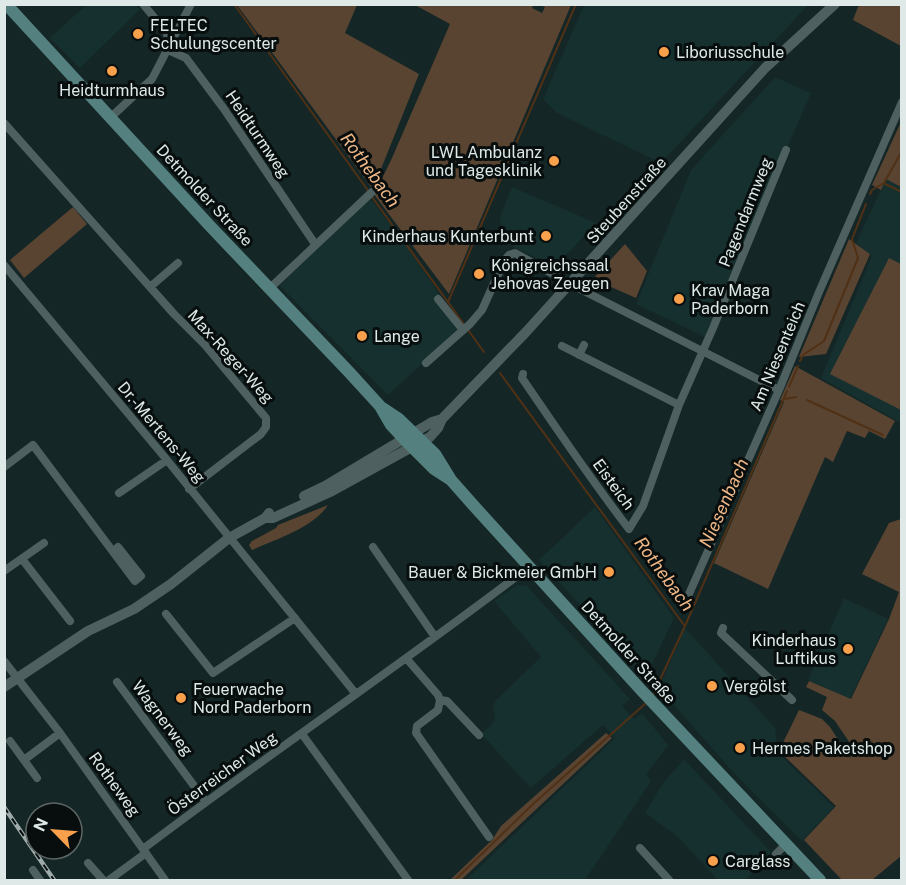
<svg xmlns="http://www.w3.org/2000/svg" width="906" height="885" font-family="'Public Sans',sans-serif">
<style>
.built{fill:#15302e}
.green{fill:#594432}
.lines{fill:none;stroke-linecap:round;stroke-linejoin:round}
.stream{stroke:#503115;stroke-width:2}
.minor{stroke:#4e6160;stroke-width:8}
.tertiary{stroke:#4e6160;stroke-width:10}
.secondary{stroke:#54817f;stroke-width:12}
.rail-casing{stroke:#9daaa9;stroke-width:4.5}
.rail{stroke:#070e0d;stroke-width:2;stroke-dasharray:7;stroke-linecap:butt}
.poi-dot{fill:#f9a04c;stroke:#070e0d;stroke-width:2}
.labels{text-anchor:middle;stroke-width:6;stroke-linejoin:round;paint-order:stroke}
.poi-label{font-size:16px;fill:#dee9e8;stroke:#070e0d;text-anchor:start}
.street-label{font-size:16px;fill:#dee9e8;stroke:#070e0d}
.water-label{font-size:18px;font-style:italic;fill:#f0b787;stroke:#070e0d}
</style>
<rect width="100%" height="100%" fill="#152626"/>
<!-- built -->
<path class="built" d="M86,5H135L140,9L80,68L50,38Z
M584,5V4L808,5L661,163L557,113L543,99Z
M775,77L811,93L705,337L636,304L691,170Z
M886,179L901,188V423L821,378L872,256L856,243Z
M512,187L596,223L555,267L515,248L501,224L500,217Z
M369,197L401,238L462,327L388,395L279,285Z
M595,507L674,618L646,677L539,560Z
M517,585L527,586L630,699L622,706L634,719L642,713L668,745L646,775L651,781L585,880H466L615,738L603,725L531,788L481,734L493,723L495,718L493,707L495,701L541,657L494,601Z
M844,598L888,619L850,699L808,680Z
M685,628L775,728L777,752L834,807L802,841L734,773L659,688Z
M684,759L771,852L746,880H718L678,837L645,813L663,783Z"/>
<!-- green -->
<path class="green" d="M862,4L901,5V46L853,20L858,7Z
M237,5H357L345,33L419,74L381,169L371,187Z
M415,5H533L532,8L542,13L545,7L540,5H571L449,294L373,193L378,187L392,158L450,24Z
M901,122V187L886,179L881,190L872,185Z
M73,207L87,224L24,278L10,260Z
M849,239L870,254L826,354L799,357Z
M625,244L647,271L636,298L593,279Z
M889,258L901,264V410L830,374Z
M795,366L895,421L885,439L869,431L865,438L847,431L833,462L825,457L768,589L714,563L784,402L780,400Z
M328,505C313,528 276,539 252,550L249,545L252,541L276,528L278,525Z
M901,519V856L872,880H842L804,840L836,806L779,751L799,710L822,719L830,727L850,758L854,749L835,721L822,710L827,697L806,687L809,681L851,699L889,619L899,592L862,574L889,523Z
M606,733L612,738L461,880H450L492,840L501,826Z"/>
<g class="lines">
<!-- stream -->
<path class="stream" d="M234,4L369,192
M885,184L902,192
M870,194L872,190L884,183L902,151
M372,197L484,352
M448,302L576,4
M800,361L803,355L824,341L858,258L852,239L866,204
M500,373L684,625
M789,387L798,366
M784,399L796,397
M807,400L883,435
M652,697L685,626L787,391
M455,880L532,805L646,703"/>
<!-- minor -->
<path class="minor" d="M143,4L167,33L168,50L186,58L224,109L315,244
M111,117L152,79L191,4
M4,123L174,314L205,345L266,418V427L261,434L189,489
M4,265L167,460L356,694
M150,287L178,263
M269,289L372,192
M438,299L463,330
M562,346L679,405
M579,355L584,345
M426,363L470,324L482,310L504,261L509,255L515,253L578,288L779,390
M523,374L522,378C557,429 591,480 629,529L643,506L679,405L713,328L786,150
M4,467L33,445L135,581L141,576L129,561L124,565
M119,493L167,460
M373,547L435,637
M114,551L118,547L129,561
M22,559L70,621
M4,571L44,543
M672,591L685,603L779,390L819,292L902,102
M166,614L213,673L295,618
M723,628L721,633L792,700
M406,658L438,695L440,700L438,710L417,726L416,733L489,837
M4,661L60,733L165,880
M117,682L206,802
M440,700L447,701L479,735
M302,734L408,880
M10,741L37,778
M24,760L60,733
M640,848L669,880
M143,849C270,753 402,664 529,567
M776,854L786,844
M88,863L103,880
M33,870L40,880
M109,880L146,853"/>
<!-- tertiary -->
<path class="tertiary" d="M304,496L325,486L432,422L442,419
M265,518H273L330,492L430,437L438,428L442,419L526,332L765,68L835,4
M4,687L88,631L134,609L171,584L229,538L265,518L269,513"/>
<!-- secondary -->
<path class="secondary" d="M6,4L210,226L349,372L380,406L391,425L404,439L434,469L451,480
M381,407L399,419L435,454L451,480L474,506L642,691L820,880"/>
<!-- rail casing -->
<g class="rail-casing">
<path id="rail" d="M4,807L54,880"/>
</g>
<!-- rail -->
<use href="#rail" class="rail"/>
</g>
<!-- markers -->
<g class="poi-dot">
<circle cx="138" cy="34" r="6"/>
<circle cx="664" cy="52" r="6"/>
<circle cx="112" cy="71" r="6"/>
<circle cx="554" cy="161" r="6"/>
<circle cx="546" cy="236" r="6"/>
<circle cx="479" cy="274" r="6"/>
<circle cx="679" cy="299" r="6"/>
<circle cx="362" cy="336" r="6"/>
<circle cx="609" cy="572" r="6"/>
<circle cx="848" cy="649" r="6"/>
<circle cx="712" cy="686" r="6"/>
<circle cx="181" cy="698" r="6"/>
<circle cx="740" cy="748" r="6"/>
<circle cx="713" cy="861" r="6"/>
</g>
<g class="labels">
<!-- poi labels -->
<g class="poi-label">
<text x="150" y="31">FELTEC<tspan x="150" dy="18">Schulungscenter</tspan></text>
<text x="676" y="58">Liboriusschule</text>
<text x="112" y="96" text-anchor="middle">Heidturmhaus</text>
<text x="542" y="158" text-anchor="end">LWL Ambulanz<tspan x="542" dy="18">und Tagesklinik</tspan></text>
<text x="534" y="242" text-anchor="end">Kinderhaus Kunterbunt</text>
<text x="491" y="271">Königreichssaal<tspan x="491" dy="18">Jehovas Zeugen</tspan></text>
<text x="691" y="296">Krav Maga<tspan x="691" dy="18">Paderborn</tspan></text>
<text x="374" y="342">Lange</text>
<text x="597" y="578" text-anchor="end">Bauer &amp; Bickmeier GmbH</text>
<text x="836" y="646" text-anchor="end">Kinderhaus<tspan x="836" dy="18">Luftikus</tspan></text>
<text x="724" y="692">Vergölst</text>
<text x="193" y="695">Feuerwache<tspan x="193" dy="18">Nord Paderborn</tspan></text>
<text x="752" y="754">Hermes Paketshop</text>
<text x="725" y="867">Carglass</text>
</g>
<!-- street labels -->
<g class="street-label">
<text transform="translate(258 134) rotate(56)" y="6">Heidturmweg</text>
<text transform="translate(205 195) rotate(47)" y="6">Detmolder Straße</text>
<text transform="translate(626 200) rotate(-48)" y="6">Steubenstraße</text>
<text transform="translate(745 212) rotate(-68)" y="6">Pagendarmweg</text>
<text transform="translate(231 356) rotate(48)" y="6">Max-Reger-Weg</text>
<text transform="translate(777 356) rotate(-67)" y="6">Am Niesenteich</text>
<text transform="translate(162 432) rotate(50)" y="6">Dr.-Mertens-Weg</text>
<text transform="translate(614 484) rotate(54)" y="6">Eisteich</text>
<text transform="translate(629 652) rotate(48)" y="6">Detmolder Straße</text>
<text transform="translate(163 718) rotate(53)" y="6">Wagnerweg</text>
<text transform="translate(222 773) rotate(-36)" y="6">Österreicher Weg</text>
<text transform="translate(115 784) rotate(54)" y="6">Rotheweg</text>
</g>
<!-- water labels -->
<g class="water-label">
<text transform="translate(370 170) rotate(54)" y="6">Rothebach</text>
<text transform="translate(724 503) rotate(-66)" y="6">Niesenbach</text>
<text transform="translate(664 574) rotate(54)" y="6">Rothebach</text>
</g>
</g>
<!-- border -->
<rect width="906" height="885" fill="none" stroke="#dee9e8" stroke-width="12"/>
<!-- north arrow -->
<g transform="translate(54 831) rotate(295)"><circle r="28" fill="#070e0d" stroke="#5d6665" stroke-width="1.5"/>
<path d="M0-4.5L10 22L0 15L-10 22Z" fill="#f9a04c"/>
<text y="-9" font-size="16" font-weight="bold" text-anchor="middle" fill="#dee9e8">N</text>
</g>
</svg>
